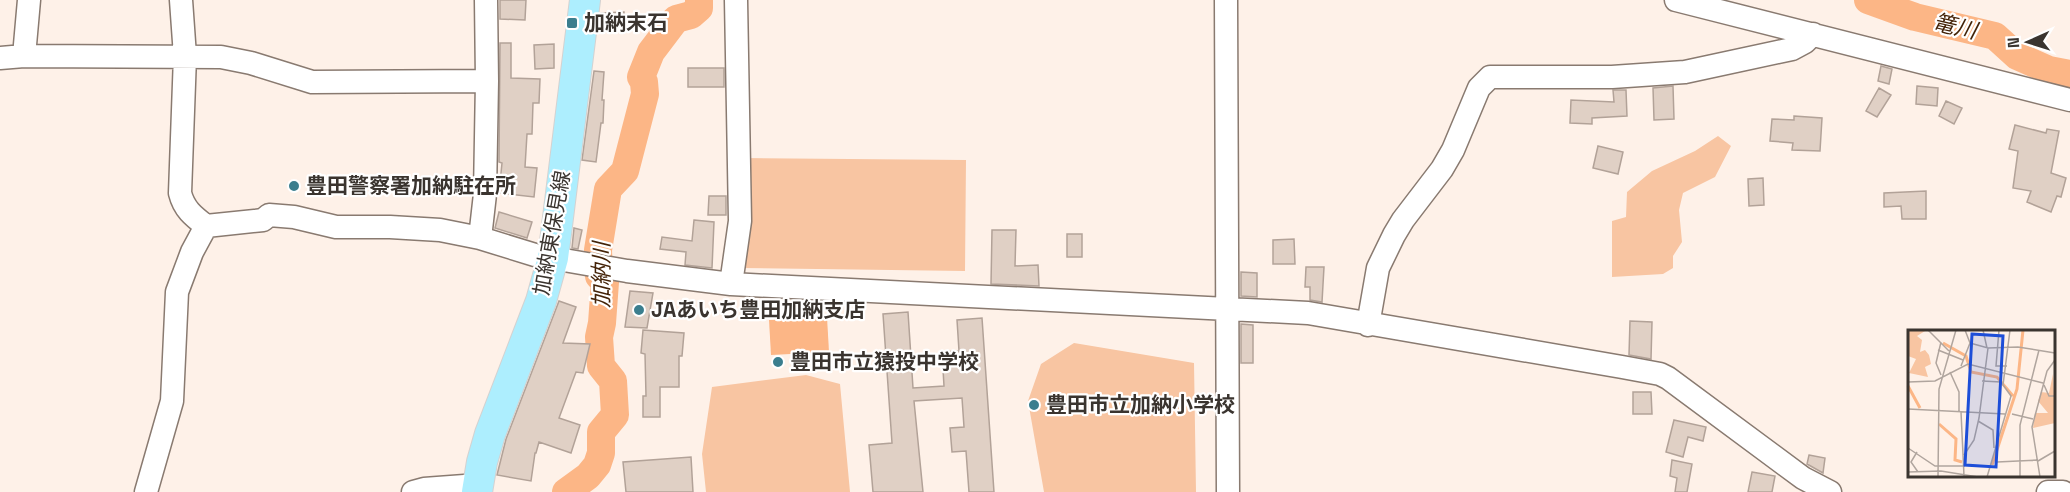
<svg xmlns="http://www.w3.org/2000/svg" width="2070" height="492" font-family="'Space Grotesk','Noto Sans JP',sans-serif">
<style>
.green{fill:#f8c5a2}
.water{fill:#fcb686}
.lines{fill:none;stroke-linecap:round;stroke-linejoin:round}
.river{stroke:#fcb686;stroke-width:28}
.building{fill:#e0d0c5;stroke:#b2a298;stroke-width:1.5}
.minor-casing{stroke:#897a70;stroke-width:25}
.major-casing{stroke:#d4d2d1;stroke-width:32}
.minor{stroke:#fff;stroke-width:22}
.major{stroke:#adeefe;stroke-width:30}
.poi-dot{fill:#3b7e8e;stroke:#fff;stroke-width:2}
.labels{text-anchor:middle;stroke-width:4.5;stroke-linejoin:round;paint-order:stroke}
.poi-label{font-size:21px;font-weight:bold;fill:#3a342f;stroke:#fff;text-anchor:start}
.street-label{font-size:21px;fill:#3a342f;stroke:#fff}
.water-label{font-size:22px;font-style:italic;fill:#442308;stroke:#fff}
.inset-river{fill:none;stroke:#fcb686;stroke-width:3}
.inset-road{fill:none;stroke:#b0a59e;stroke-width:1.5}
.view{fill:#1d4ed8;fill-opacity:0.15;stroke:#1d4ed8;stroke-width:3}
.inset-edge{fill:none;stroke:#3a342f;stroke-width:3}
</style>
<rect width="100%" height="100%" fill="#fef1e8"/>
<!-- green -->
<path class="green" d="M1718,136L1731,146L1715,177L1683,193L1679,210L1682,242L1673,256V268L1663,274L1612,277V221L1626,217L1627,192L1652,171L1695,151Z
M744,158L966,160L965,271L741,268Z
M1074,343L1194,363L1196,492H1044L1028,401L1041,364Z
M806,375L840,384L850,492H706L702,454L712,387Z"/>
<!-- water -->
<path class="water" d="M827,317L829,352L771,355L769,320Z"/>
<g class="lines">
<!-- river -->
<path class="river" d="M1868,0L1915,17L1995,36L2017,56L2049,70L2070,74
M566,492L588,476L597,465L601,453V432L615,415L613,381L601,366L599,337L602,323L605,282L599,276L598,250L608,189L625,171L645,94L644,82L641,77L651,52L676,19L691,15L699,8V0"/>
</g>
<!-- building -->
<path class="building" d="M500,0H526L525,20L500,19Z
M624,12L625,29L599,30L601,13Z
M500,43H511V78L540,79L539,103H533L532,134H527L525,167L537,168L534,197L499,193L502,163L499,162Z
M554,44V68L535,69L534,45Z
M1881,66L1892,69L1889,84L1878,81Z
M688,68H724V87H688Z
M594,71L604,72L602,100H604L603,123H601L596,162L582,160Z
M1673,86L1674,119L1654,120L1653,88Z
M1917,86L1938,88L1937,106L1916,104Z
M1879,88L1891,95L1877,117L1866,111Z
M1613,90H1626L1627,116L1592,118V124L1570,123L1571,100L1614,102Z
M1946,101L1962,108L1954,124L1939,116Z
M1794,116L1822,118L1820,151L1792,150L1793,143L1770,141L1772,119L1794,120Z
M2015,125L2046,133L2047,129L2059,131L2051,173L2066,178L2061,197L2057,196L2051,212L2027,202L2031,191L2013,188L2018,151L2009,149Z
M1598,146L1623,152L1618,174L1593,168Z
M1763,178L1764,205L1749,206L1748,179Z
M1926,191V219H1902L1901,206L1884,207V193Z
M709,196H726V215H708Z
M499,212L532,222L527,238L495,228Z
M694,220L714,222L712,268L685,265L686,252L660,249L662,237L692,241Z
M574,228L582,230L578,249L572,248Z
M992,230H1016L1015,266L1038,265L1039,286L991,284Z
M1067,234H1082V257H1067Z
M1294,239L1295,264H1273V240Z
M1306,267H1324L1322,302L1310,300V287H1305Z
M1241,272L1257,273V297L1241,296Z
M630,291L653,293L647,328L625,327Z
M559,301L576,307L563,343L590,344L583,373L576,372L559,418L580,425L571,453L539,442L536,453H535L531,481L497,475L506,439Z
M908,312L913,388L944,386L942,352L959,351L957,320L982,318L994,492H969L966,451L952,452L950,428L964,427L962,398L914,401L923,492H873L869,445L892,443L883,314Z
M1630,321L1652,322L1651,359L1629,355Z
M1241,324L1253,325V363H1241Z
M643,330L684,333L682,356H679V387H660V417H643V396H646L645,354L641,353Z
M1633,392H1651L1652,414H1633Z
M1674,420L1706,427L1703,441L1688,437L1683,457L1666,452Z
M1809,455L1825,458L1823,473L1807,464Z
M691,457L693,492H626L623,462Z
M1672,460L1692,464L1687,492H1675L1677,478L1670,476Z
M1752,472L1775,476L1772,492H1748Z"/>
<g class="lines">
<!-- minor casing -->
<g class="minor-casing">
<path id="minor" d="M181,0L185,56L180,193C184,209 193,216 206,226L263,220L269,215L294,217L336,227H390L440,230L480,238L535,255L627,271L731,284L1308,313L1622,367L1660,374L1668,378L1803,478L1830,492
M1226,0L1228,492
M1676,0L2070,100
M24,56L29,0
M0,58L24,56L221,57L251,63L312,82L487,81L486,0
M480,238L485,194L487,81
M731,284L740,221L736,0
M1368,325L1378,268L1394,235L1403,220L1442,169L1453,150L1479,88L1490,77H1612L1685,72L1792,49L1805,42L1813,34
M146,492L172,401L177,292L192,252L206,226
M413,492L424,489L478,485
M2048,492H2063"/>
</g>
<!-- major casing -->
<g class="major-casing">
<path id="major" d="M477,492L482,462L490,434L541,301L553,258L585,0"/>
</g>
<!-- minor -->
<use href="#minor" class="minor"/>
<!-- major -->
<use href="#major" class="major"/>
</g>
<!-- markers -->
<g class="poi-dot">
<rect x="566" y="17" width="12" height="12" rx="3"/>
<circle cx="294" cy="186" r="6"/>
<circle cx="639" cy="310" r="6"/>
<circle cx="778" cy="362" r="6"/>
<circle cx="1034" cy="405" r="6"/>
</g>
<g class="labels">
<!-- poi labels -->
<g class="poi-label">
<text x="584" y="30">加納末石</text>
<text x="306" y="193">豊田警察署加納駐在所</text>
<text x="651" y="317">JAあいち豊田加納支店</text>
<text x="790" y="369">豊田市立猿投中学校</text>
<text x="1046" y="412">豊田市立加納小学校</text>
</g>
<!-- street labels -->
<g class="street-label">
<text transform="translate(552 233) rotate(-80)" y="7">加納東保見線</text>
</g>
<!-- water labels -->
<g class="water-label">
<text transform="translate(1955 26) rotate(13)" y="8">篭川</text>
<text transform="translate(601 275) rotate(-90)" y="8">加納川</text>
</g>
</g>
<!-- overview -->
<g transform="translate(1908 330)">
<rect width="147" height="147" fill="#fef1e8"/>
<path d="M0,0L17,1L9,6L14,10L12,22L17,20L21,25L23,34L17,37L20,47L1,43L8,29L0,26ZM145,44L147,93L125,98L127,83H140L130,71L133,62L141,63Z" fill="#f8c5a2"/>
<path class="inset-river" d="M35,13L58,26L63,42L89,47L105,66M0,56L12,78M31,94L48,109L47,130L54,132M84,135L109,59L115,0"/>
<path class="inset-road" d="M20,0L41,21M75,0L79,18M91,0L88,36H99M33,12L28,33L33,45M62,13L80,18L110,17L147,23M30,20L55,30M53,36L62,13L57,0M42,42L51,62V81M74,51L93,52L103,66L79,147M0,52L27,51L60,34L135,53M95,55L102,0M136,55L141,66H147M0,79L97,84M53,82L56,146M104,84L125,89M70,91L85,100L86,118M0,118L27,136H57M9,122L3,132L10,142M56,125L66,110L71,88L80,18M130,131L147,121M89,132L130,130M0,142L33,141L70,147M30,147L31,59L48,0M112,147V95L131,20M132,147L124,97L139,41L147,30"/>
<path class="view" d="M64,4L95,6L88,137L57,135Z"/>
<rect width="147" height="147" class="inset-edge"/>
</g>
<!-- north arrow -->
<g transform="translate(2028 42) rotate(267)" stroke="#ffffff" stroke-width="4.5" paint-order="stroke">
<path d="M0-4.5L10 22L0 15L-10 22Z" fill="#3a342f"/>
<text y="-9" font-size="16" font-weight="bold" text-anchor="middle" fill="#3a342f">N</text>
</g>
</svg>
